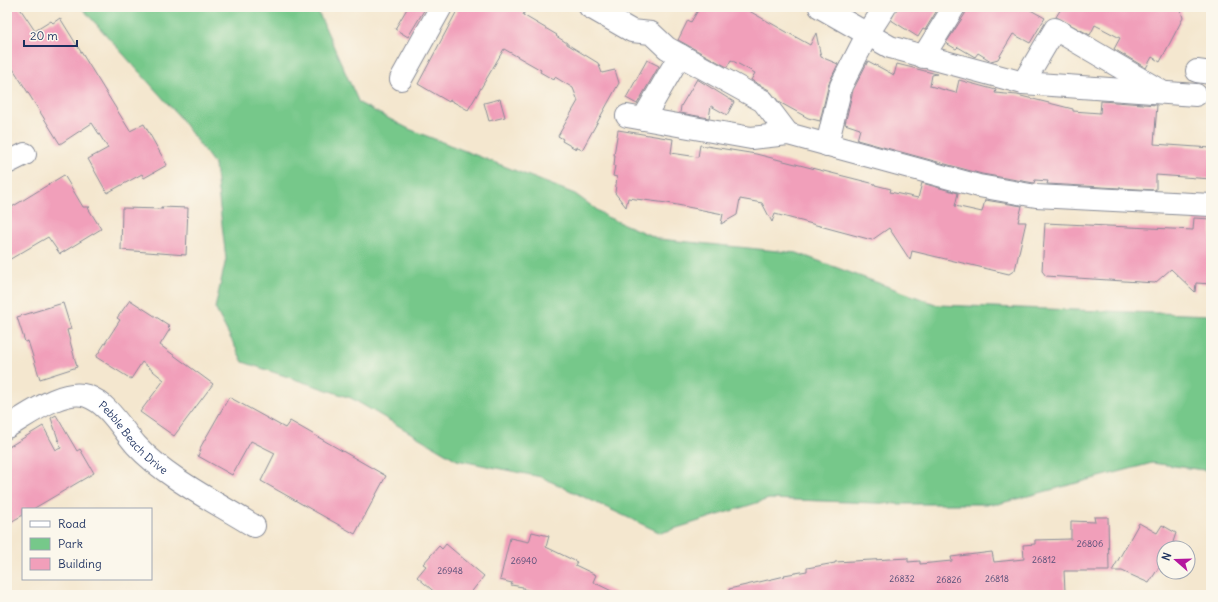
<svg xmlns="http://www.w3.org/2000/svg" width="1218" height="602" font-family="Delius,sans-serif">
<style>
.green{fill:#76c88a;stroke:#487c74}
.building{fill:#f19fba}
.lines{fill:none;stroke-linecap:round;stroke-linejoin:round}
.minor-casing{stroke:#888b96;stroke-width:24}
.minor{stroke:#fff;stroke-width:22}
.labels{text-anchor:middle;stroke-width:3.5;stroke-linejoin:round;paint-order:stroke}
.number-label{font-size:9px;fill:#504b75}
.street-label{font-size:11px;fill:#1b2f5e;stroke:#fbf7ec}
</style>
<rect width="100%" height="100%" fill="#fbf7ec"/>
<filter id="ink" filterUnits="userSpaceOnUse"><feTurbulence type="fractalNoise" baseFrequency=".025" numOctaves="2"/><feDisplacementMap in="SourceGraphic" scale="8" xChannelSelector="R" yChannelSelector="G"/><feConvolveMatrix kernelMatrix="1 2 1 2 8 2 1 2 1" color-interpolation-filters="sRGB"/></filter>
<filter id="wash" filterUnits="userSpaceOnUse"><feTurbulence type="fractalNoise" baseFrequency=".012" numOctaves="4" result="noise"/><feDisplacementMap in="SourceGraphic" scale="16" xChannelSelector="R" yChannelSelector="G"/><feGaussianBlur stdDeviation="0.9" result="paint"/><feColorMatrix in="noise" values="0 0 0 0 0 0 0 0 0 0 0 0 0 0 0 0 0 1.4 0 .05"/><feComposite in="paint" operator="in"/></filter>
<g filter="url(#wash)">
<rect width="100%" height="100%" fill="#f4e7cf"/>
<!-- green -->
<path class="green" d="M81,7H316L359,103L409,129L575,194L607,217L659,239L797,253L938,305L1211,315V471L1152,463L998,504H900L769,499L661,533L541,477L457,460L351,398L243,362L215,308L226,259L215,165L177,114Z"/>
<g id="blocks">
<!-- building -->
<path class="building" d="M7,7H19L35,31L51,21L53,23L60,18L130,131L144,124L167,165L144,178L142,174L107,193L88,159L108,148L92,123L60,144L7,59Z
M408,7H426L408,37L395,29Z
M459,7H527L523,15L557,35L556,36L567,43V44L598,63L602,73L615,70L619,83L582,150L576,147V149L562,141L563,139L558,136L578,101L573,88L555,77L554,80L540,72L541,70L504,49L468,110L450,100L449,102L418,84Z
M700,7H742L810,45L816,33L821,57L838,64L829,83L820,121L808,118L779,102L769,90L751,80L755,73L731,60L727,67L678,40L688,20L691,22Z
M897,7H939L925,30L923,29L918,37L891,20Z
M966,7H1025L1045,18L1030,43L1013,34L998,59L991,61L978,53L975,57L958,47L956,49L946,43L965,14Z
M1062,7H1174L1181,11L1183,18L1160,62L1152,57L1146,68L1114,49L1120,38L1095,25L1090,35L1056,17Z
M647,60L659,66L637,104L626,98Z
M868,61L894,75L897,64L937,74L932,75L930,86L956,93L959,80L996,90L995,93L1017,95L1073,109V111L1100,113L1101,101L1157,105L1154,144L1211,148V179L1156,175V190L1047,184L1048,181L1035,180L1034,183L982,174L857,140L860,129L845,124L853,90Z
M697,79L734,102L727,115L711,106L709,118L680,113L681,106Z
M500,99L505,117L489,121L484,103Z
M618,130L673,139L671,153L698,157L700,145L756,154L875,184V185L891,189L890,192L918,198L922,183L958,193L955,206L982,212L985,200L1022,206L1018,222H1026L1015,270L1009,274L912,251L910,260L889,228L872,240L775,214L772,222L762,203L740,199L737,215L721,224L723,214L667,203L628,198L626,207L615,193L617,177L613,176L615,166H614L615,155H614Z
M64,175L83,207H90L88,208L101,229L60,254L48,237L7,261V210Z
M161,207L188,208L186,255L121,250L122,208L163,209Z
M1194,218L1211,219V284L1196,283L1195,292L1171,269L1155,283L1046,276L1042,271L1045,223L1193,230Z
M130,300L170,326L168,328L170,329L160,345L213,384L174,436L140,412L164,380L142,362L131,379L96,357L120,320L117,318Z
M63,303L71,329L67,330L77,367L40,379L28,341L25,342L17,317Z
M229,397L285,428L290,421L386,476L355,534L261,481L275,453L251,441L232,475L198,456L201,449L200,448Z
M56,415L77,451L80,449L94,473L33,509H23V515L7,524V448L43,426L56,450L61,448L51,418Z
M1094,517H1108L1109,571H1064L1065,591H1047L1048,595H730L729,589L785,576L784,575L807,571V568L835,563V562L908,558V562L920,561V564L952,561L951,557L992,552L994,562L1024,559L1023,545L1035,544V540L1071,539V521L1095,522Z
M1139,523L1157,533L1162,525L1176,533L1173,542L1183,548H1164V559L1149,583L1122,571H1112Z
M532,532L549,536L546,547L577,562L575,565L596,575L593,582L620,595H548L523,589V587L511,585L512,583L500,580L510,538L529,542Z
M446,544L484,576L469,595H438L417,577L426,566L423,564L439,546L442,549Z"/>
</g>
</g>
<g filter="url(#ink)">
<use href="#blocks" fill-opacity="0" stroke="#888b96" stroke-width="1"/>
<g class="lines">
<!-- minor casing -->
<g class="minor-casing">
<g id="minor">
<path d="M590,7L632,31L651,33L667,48L763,101L788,134"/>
<path d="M820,7L890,47L1023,83L1196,95"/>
<path d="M923,57L954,7"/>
<path d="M1197,71L1211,73"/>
<path d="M401,79L441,7"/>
<path d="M1023,83L1055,29L1159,90"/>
<path d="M627,116L751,138L788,134L979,186L1036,196L1211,205"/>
<path d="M643,119L680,55"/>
<path d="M827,145L841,86L867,35L885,7"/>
<path d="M7,163L25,154"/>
<path id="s1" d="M7,427C28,415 63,388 87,396C108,403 122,429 136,445C165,477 217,503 254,526"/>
</g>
</g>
<!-- minor -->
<use href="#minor" class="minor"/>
</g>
</g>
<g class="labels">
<!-- number labels -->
<g class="number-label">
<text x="1090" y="547">26806</text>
<text x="1044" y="563">26812</text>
<text x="524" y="564">26940</text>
<text x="450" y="574">26948</text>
<text x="902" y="582">26832</text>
<text x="997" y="582">26818</text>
<text x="949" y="583">26826</text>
</g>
<!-- street labels -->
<g class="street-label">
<text dy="4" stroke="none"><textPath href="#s1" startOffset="151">Pebble Beach Drive</textPath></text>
</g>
</g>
<!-- margin -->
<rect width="1218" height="602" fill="none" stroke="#fbf7ec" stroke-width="24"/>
<!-- legend -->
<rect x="22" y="508" width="130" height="72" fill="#fbf7ec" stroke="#a1a7b3"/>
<rect x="30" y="521" width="20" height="6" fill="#ffffff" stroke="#a1a7b3"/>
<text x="58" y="528" font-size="12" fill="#1b2f5e">Road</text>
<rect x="30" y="538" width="20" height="12" fill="#76c88a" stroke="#a1a7b3"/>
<text x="58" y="548" font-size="12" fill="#1b2f5e">Park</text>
<rect x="30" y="558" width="20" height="12" fill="#f19fba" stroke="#a1a7b3"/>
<text x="58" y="568" font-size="12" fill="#1b2f5e">Building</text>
<!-- north arrow -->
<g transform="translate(1176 560) rotate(290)"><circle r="19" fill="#fbf7ec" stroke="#a1a7b3"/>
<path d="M0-3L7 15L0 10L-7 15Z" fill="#b5179e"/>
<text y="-6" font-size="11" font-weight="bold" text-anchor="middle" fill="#1b2f5e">N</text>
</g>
<!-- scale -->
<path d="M24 40v6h53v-6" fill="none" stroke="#1b2f5e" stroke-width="2"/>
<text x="30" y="40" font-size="12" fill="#1b2f5e" stroke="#fbf7ec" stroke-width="3" paint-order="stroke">20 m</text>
</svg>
